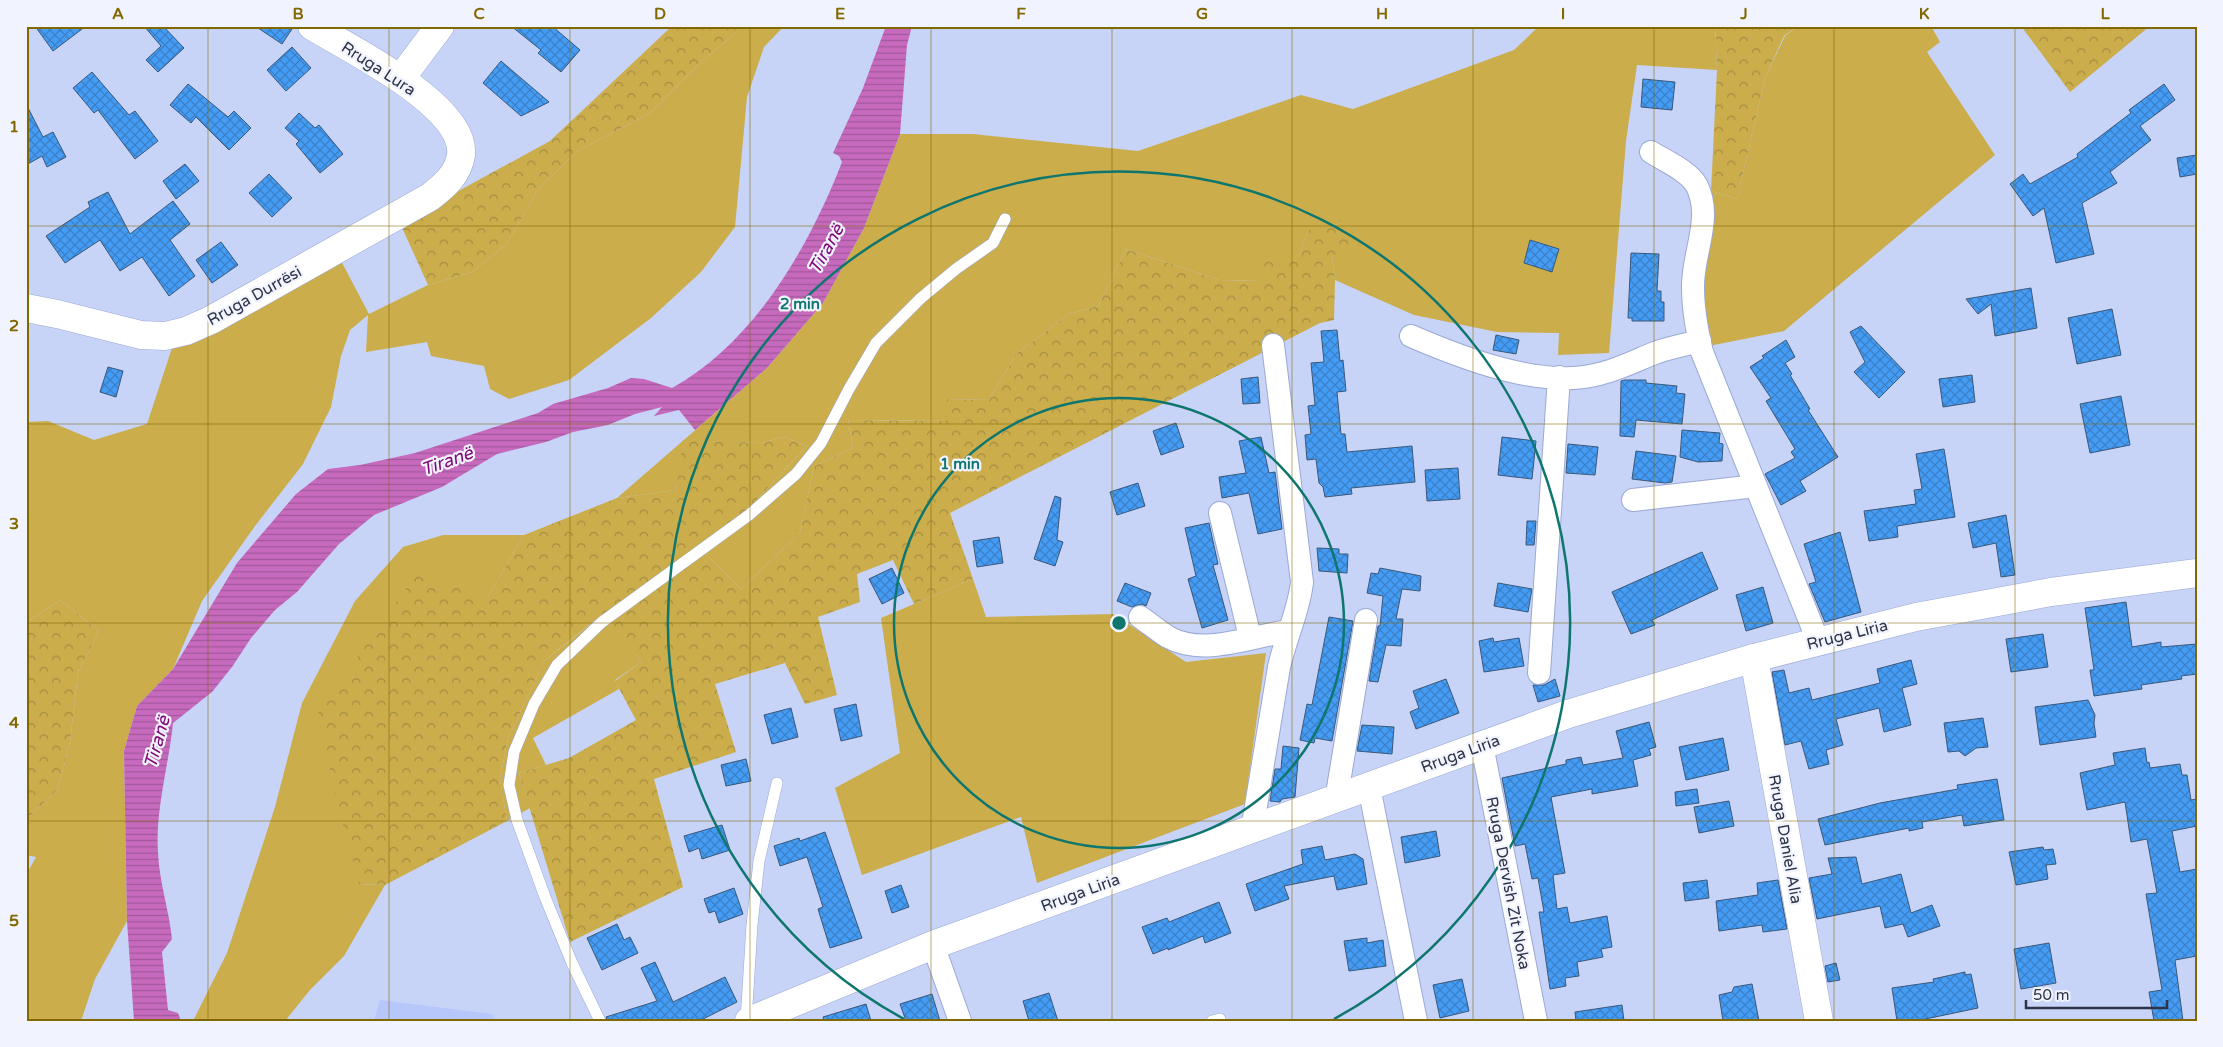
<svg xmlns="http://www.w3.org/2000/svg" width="2223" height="1047" font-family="'Varela Round',sans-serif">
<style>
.built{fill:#b7c7fb}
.grass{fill:#cbad4c}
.forest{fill:url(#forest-crowns)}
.water{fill:url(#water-rules)}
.building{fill:url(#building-cross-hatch);stroke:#3a5879}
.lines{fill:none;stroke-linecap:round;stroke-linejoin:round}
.service-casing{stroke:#9ba9d4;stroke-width:12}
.minor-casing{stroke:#9ba9d4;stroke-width:24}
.tertiary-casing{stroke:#9ba9d4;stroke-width:29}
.secondary-casing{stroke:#9ba9d4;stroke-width:29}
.service{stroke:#fff;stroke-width:11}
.minor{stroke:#fff;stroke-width:22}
.tertiary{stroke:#fff;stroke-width:28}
.secondary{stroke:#fff;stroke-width:28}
.grid{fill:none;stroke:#826800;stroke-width:1;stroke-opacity:0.55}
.ring{fill:none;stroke:#0f766e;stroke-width:2.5}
.labels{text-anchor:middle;stroke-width:4.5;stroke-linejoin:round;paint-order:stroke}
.street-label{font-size:16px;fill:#2d3244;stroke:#f1f4fe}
.water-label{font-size:18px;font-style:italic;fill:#810679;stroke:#f1f4fe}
.centre{fill:#0f766e;stroke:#f1f4fe;stroke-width:2.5}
.ring-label{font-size:15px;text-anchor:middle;font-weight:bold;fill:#0f766e;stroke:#f1f4fe;stroke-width:4.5;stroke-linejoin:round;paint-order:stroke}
.neatline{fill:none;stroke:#826800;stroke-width:2}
.grid-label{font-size:16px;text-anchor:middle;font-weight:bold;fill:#826800}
</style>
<defs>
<pattern id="forest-crowns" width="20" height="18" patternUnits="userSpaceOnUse" patternTransform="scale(1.25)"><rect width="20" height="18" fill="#cbad4c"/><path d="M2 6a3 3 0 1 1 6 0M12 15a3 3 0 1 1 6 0" fill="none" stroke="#a58d41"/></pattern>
<pattern id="water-rules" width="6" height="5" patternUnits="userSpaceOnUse" patternTransform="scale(1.25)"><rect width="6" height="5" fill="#c76abd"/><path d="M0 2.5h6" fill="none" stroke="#a2589b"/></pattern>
<pattern id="building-cross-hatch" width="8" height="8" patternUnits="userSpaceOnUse" patternTransform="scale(1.25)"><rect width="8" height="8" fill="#459cf5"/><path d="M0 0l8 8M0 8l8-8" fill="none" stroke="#3a80c8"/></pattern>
</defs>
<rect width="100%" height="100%" fill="#c7d3f7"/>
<!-- built -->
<path class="built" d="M380,1000L492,1014L495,1021H374Z"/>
<!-- grass -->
<path class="grass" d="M744,26H784L764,47L747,97L735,227L701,272L651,318L569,380L509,399L490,389L484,366L431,356L427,342L366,352L368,315L350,330L341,356L331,407L303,464L255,526L202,601L173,669L137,706L124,751L127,921L95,979L81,1021H26V875L36,857L26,855V820L58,789L70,742L78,673L99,631L60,600L26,623V422L48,421L94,440L147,424L172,348L339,257L369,314L428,285L472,272L507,244L539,188L579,150L649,114L701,62Z
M1539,26H1715L1717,70L1637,65L1626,141L1609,353L1558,355L1559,333L1497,332L1414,315L1335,280L1332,256L1307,232L1299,257L1262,281L1219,280L1126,249L1098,306L1069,314L1016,354L989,400L947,399V421L848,420L853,448L814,466L800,533L741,589L706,554L807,446L784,437L762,443L684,441L676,490L617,498L767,368L823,303L864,228L900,134H973L1138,151L1301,95L1353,109L1514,50Z
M1798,26H1931L1940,42L1927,52L1995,155L1784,331L1704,347L1700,238L1711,191L1737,199L1765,78L1785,36Z
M443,535H524L488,597L359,884L385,885L344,956L310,990L285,1021H193L227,953L275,807L302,703L355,601L403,547Z
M973,579L986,617L1113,614L1186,662L1266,653L1245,804L1037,883L1021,817L862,875L835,788L900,753L881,618Z
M605,613L641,662L615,680L619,689L533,738L546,765L519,773L530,808L507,821L500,779L508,738L544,661Z"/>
<!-- forest -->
<path class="forest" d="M672,26H744L701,62L649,114L579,150L539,188L507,244L472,272L428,285L400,223L550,141Z
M1715,26H1798L1784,36L1765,78L1737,199L1711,191L1717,70Z
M2021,26H2150L2070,92Z
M1332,213L1361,240L1332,256L1335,280L1334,320L1320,323L950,513L973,579L914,604L893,560L857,574L860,602L818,617L837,695L805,704L785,663L715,684L736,752L654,779L683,887L570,942L519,773L569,758L636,720L615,681L641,662L604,613L544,661L508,738L500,779L507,821L385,885L359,884L336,799L318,713L417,573L488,597L524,535L617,498L676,490L683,440L762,443L784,437L807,446L706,554L741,589L800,533L814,466L853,448L848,420L946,421L947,399L989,400L1016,354L1069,314L1098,306L1126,249L1219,280L1261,281L1258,256L1299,257L1307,232Z
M60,600L99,631L78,673L70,742L58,789L26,820V623Z"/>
<!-- water -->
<path class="water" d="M886,26H912L907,45L900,134L864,228L823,303L767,368L695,430L679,410L654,416L662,407L635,414L608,425L573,432L546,442L497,454L442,487L374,515L339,544L297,592L275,610L251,638L232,667L212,692L173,723C169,764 155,811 158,852C159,881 169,910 172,939L162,952L168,1010L178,1013L181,1021H134L127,921L124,751L137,706L173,669L237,563L296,494L328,469L360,465L415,453L538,413L553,404L608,388L631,378L644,379L672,388C754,343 809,247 842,162L839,156L833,153L863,88Z"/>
<!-- building -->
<path class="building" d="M35,26H86L53,51Z
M144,26H163L184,48L158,72L146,60L161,46Z
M255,26H294L282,44Z
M511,26H552L580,50L561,72L538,53L541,50Z
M292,47L311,68L286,91L267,70Z
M501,61L549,102L521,116L483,83Z
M92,72L129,115L135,111L158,141L135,159L98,110L94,113L73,88Z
M1643,79L1675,82L1672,110L1641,107Z
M188,84L228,117L234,111L251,128L229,150L196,117L191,123L170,105Z
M2164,84L2175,100L2140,126L2151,140L2110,172L2117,183L2082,203L2094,254L2056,263L2044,208L2033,216L2010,184L2023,174L2030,184L2078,157L2077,154L2131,113L2129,110Z
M26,104L43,137L53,132L66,157L47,167L42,156L26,165Z
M299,113L315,128L319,125L343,154L320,173L296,144L299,141L285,128Z
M2197,155V174L2180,177L2177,158Z
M185,164L199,181L176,199L163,181Z
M269,174L292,198L272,217L249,193Z
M108,192L130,234L173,201L190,224L170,240L195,276L169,296L142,257L120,271L100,240L65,263L46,236L90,207L88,202Z
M1530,240L1559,249L1552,272L1524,263Z
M221,242L238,265L212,283L196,260Z
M1631,253L1659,254L1657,291H1661V302H1664V321H1632V318H1628Z
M2031,288L2037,328L1995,336L1991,304L1978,314L1966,299Z
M2112,309L2121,355L2077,364L2068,318Z
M1861,326L1905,372L1879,398L1854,372L1865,362L1850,332Z
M1337,330L1340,361L1343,360L1346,391L1337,392L1341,434H1345L1347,452L1412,446L1415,482L1351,488L1352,494L1325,497L1323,487L1319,483L1316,459L1307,460L1305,435L1311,434L1308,406L1315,405L1311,363L1324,362L1321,331Z
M1496,335L1519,340L1516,354L1493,350Z
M1786,340L1795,357L1785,363L1792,374L1790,375L1810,409L1808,410L1838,457L1800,481L1806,491L1781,505L1765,474L1795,458L1791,452L1795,449L1766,401L1771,398L1750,367L1764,358L1762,356Z
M108,367L123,371L116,397L100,392Z
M1972,375L1975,402L1943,407L1939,379Z
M1258,377L1260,403L1243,404L1241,379Z
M1625,380H1646V383L1677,386L1676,393L1685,394L1682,424L1636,420L1634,437L1620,436L1621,381Z
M2121,396L2130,445L2090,453L2080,404Z
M1176,423L1184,447L1161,455L1153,431Z
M1682,430L1720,433L1719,443L1723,444L1722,461L1698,462L1680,457Z
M1261,437L1269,473L1275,472L1282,529L1258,534L1249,493L1222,498L1219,477L1246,473L1239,441Z
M1502,437L1536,441L1532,479L1498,475Z
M1568,444L1598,447L1595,475L1566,473Z
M1944,449L1955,517L1897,526L1898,537L1869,541L1864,511L1916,504L1914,490L1922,489L1916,454Z
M1636,451L1676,456L1672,482L1665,483L1632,479Z
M1458,468L1460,499L1427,501L1425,470Z
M1138,483L1145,506L1117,515L1110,492Z
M1055,496L1061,498L1057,540L1063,542L1055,566L1034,559Z
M2006,515L2015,575L2001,577L1996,543L1973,548L1968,523Z
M1527,521H1536L1534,545H1526Z
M1209,523L1218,564L1213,565L1228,620L1202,628L1188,579L1196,576L1185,528Z
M1840,532L1861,612L1825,622L1809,584L1816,582L1804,544Z
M999,537L1003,563L977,567L973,541Z
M1317,548L1339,549V554H1348L1347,573L1319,571Z
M1702,552L1718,589L1652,620L1655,625L1631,634L1612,592Z
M892,568L904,593L882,604L869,579Z
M1380,568L1421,576L1420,591L1402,589L1396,619H1403L1401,646L1386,645L1378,682L1369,681L1378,626H1380L1383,596L1367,593L1371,573L1378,574Z
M1125,583L1151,593L1146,606L1141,604L1132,607L1117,601Z
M1498,583L1532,589L1528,612L1494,606Z
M1763,587L1773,623L1746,631L1736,595Z
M2126,602L2132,647L2161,642V647L2197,644V674L2181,676L2182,679L2141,685L2142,689L2094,696L2090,670H2094L2085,608Z
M1329,617L1353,621L1332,741L1315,738L1314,743L1300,740L1307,704L1312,705Z
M2043,634L2048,667L2011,672L2006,639Z
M1493,638L1494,642L1519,638L1524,666L1484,672L1479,641Z
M1911,660L1917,684L1902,688L1911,725L1884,732L1879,708L1836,719L1843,745L1826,750L1829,764L1809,769L1801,741L1785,745L1772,672L1784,670L1789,693L1809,688L1812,700L1880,683L1877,669Z
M1446,679L1459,713L1416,729L1410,712L1419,708L1413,691Z
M1555,679L1560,696L1538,702L1533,685H1544Z
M2088,700L2095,715L2094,723L2096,737L2040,745L2035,707Z
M856,704L862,736L841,741L834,709Z
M791,708L798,737L772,744L764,715Z
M1983,718L1988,747L1976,748L1965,756L1959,751L1948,752L1944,723Z
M1649,722L1656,747L1649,749L1651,755L1633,760L1638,786L1592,794V789L1551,797L1565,873L1553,875L1557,909L1567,907L1570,923L1607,916L1612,947L1601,949L1603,957L1577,962L1579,976L1565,978L1566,986L1550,989L1539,912H1544L1538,878L1532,879L1525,844L1515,846L1502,778L1566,764V760L1581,757L1583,765L1623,758L1616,731Z
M1362,725L1394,727L1392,754L1357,751Z
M1723,738L1729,770L1686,780L1679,747Z
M1283,746L1299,748L1295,797L1282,799L1280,802L1270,801L1275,769H1281Z
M2145,748L2147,763L2149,762L2150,768L2180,764L2182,775H2187L2191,800L2197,799V826L2172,831L2180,872L2197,869V956L2175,960L2183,1021H2154L2149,992L2162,990L2146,894L2157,893L2147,839L2131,842L2125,802L2087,810L2080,773L2115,765L2113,753Z
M746,759L751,781L726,786L721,765Z
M1997,779L2004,820L1964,826L1962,815L1922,822L1923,828L1909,831V828L1825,845L1818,819L1880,803L1958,789L1957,785Z
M1697,789L1699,803L1676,806L1675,792Z
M1729,801L1734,826L1699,833L1694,807Z
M722,825L730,850L702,859L699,848L689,852L684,836Z
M1436,831L1440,856L1405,863L1401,837Z
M825,832L862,938L830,948L818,909L823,907L807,857L780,866L774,846L799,838L800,841Z
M1322,846L1325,860L1355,854L1363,859L1367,884L1337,890L1334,876L1284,886L1289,899L1255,911L1246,884L1303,864L1301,850Z
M2043,847L2044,850L2053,849L2056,864L2046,865L2048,879L2016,885L2009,852Z
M1856,857L1862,884L1901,874L1911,913L1932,905L1940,926L1908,937L1903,924L1885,928L1880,906L1817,919L1809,878L1832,874L1828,858Z
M1707,880L1709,898L1685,901L1683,883Z
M1778,880L1787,929L1763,932L1762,925L1719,931L1716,901L1758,895L1757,883Z
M901,885L909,907L892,913L885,891Z
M734,888L743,914L719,923L715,911L709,913L704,899Z
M1219,902L1231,933L1205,943L1203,936L1168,950V948L1153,954L1142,927L1167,918L1169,922Z
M617,924L624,940L630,937L638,953L602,970L587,938Z
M1367,938V943L1383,940L1386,966L1349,971L1344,941Z
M2049,943L2056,983L2021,989L2014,949Z
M655,962L673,1002L725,977L737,1002L699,1021H607L606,1017L657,1001L641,968Z
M1836,963L1840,980L1828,982L1825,966Z
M1965,972V975L1971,974L1978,1008L1916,1021H1897L1892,988L1934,982L1933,979Z
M1462,979L1469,1011L1440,1018L1433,985Z
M1752,984L1759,1021H1723L1719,995L1732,992L1734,987Z
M1049,993L1058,1021H1029L1023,1001Z
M932,994L940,1021H906L900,1004Z
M866,1004L871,1021H824L823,1017Z
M1622,1005L1624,1021H1576L1575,1012Z"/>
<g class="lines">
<!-- service casing -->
<g class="service-casing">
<path id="service" d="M600,1021L572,963L545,897L517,820L509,785L514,752L534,704L557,665L602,622L749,515L796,474L821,443L849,389L876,343L921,298L956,269L993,243L1005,219
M746,1021L752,925L759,861L777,783
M1212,1021L1220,1019"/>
</g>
<!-- minor casing -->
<g class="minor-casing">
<path id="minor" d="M1651,152C1665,161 1689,171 1697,186C1713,219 1692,254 1693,288C1693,309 1697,331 1702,352L1818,641
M1411,336C1462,358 1539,388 1595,375C1615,371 1633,362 1652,354C1667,348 1684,345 1700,341
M1633,500L1756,486
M1220,513L1250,637
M1140,617C1149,623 1158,631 1168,637C1204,657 1251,636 1289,631
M1539,673L1559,377
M1482,745L1536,1021
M1369,787L1416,1021
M1336,800L1366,620
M1252,830L1279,667C1285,639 1299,611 1302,582L1273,345
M933,945L960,1021"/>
</g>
<!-- tertiary casing -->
<g class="tertiary-casing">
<path id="tertiary" d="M401,78L440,26
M26,308L57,314L141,335L165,336L186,331L211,320L430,197C444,186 458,175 461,155C467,106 348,48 312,26
M1754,658L1819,1021"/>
</g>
<!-- secondary casing -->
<g class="secondary-casing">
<path id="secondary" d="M749,1021L933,945L1568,714L1754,658L1916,617L2051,592L2197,573"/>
</g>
<!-- service -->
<use href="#service" class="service"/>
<!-- minor -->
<use href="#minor" class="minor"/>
<!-- tertiary -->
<use href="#tertiary" class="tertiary"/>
<!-- secondary -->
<use href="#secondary" class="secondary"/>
</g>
<!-- grid -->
<path class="grid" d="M208,26V1021M389,26V1021M570,26V1021M750,26V1021M931,26V1021M1112,26V1021M1292,26V1021M1473,26V1021M1654,26V1021M1834,26V1021M2015,26V1021M26,226H2197M26,424H2197M26,623H2197M26,821H2197"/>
<!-- distance rings -->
<g class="ring">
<circle cx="1119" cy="623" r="225"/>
<path d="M904 1019A451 451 0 1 1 1334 1019"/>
</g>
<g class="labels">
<!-- street labels -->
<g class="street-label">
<text transform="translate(379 68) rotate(33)" y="6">Rruga Lura</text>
<text transform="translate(254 295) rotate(-29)" y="6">Rruga Durrësi</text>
<text transform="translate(1847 634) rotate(-14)" y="6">Rruga Liria</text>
<text transform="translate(1460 753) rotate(-20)" y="6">Rruga Liria</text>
<text transform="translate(1786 839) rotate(80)" y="6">Rruga Daniel Alia</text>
<text transform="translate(1509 883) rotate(79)" y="6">Rruga Dervish Zit Noka</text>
<text transform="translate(1080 892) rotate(-20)" y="6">Rruga Liria</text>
</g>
<!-- water labels -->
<g class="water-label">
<text transform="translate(826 249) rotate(-61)" y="6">Tiranë</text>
<text transform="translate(447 461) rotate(-20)" y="6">Tiranë</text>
<text transform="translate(157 742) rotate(-74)" y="6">Tiranë</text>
</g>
</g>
<circle cx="1119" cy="623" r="8" class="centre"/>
<g class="ring-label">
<text x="800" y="309">2 min</text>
<text x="960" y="469">1 min</text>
</g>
<!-- border -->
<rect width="2223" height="1047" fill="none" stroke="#f1f4fe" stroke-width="55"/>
<!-- scale -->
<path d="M2026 1000v8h141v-8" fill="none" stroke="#2d3244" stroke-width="2.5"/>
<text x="2033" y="1000" font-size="15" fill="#2d3244" stroke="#f1f4fe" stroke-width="4" paint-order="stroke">50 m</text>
<rect x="28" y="28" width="2168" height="992" class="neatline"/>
<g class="grid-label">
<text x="118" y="19">A</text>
<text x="298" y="19">B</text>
<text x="479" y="19">C</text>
<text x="660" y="19">D</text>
<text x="840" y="19">E</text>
<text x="1021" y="19">F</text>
<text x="1202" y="19">G</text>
<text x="1382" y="19">H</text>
<text x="1563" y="19">I</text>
<text x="1744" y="19">J</text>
<text x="1924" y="19">K</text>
<text x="2105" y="19">L</text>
<text x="14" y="132">1</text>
<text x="14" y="331">2</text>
<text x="14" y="529">3</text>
<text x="14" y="728">4</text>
<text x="14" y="926">5</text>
</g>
</svg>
